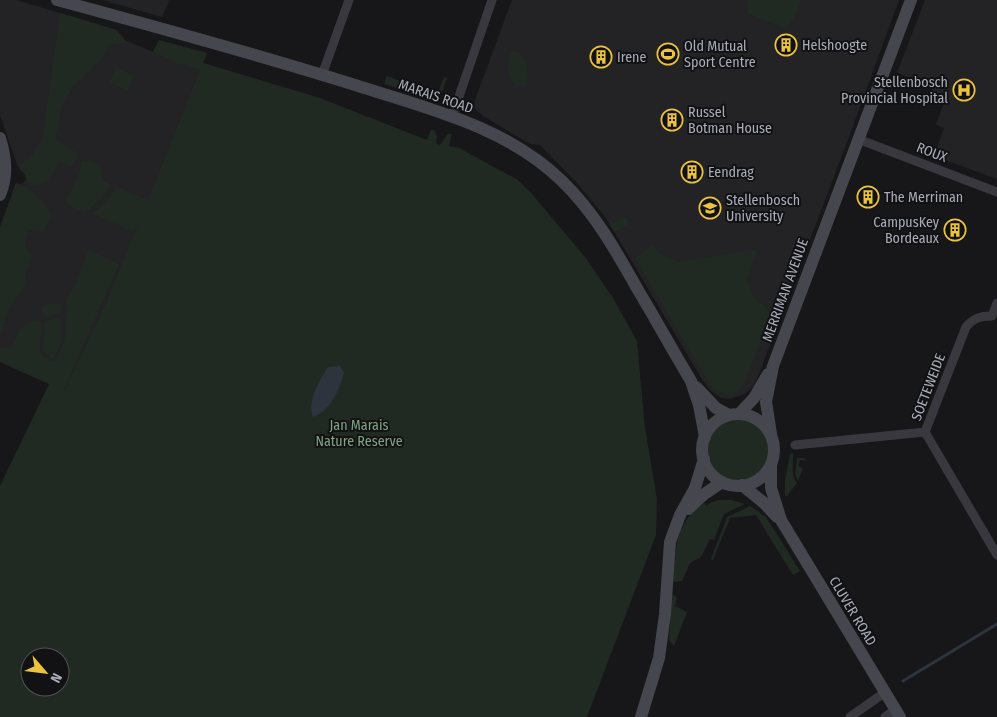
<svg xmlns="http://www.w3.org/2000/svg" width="997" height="717" font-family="'Fira Sans Condensed',sans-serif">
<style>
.built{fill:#232326}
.green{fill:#212923;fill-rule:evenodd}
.water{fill:#2d343d}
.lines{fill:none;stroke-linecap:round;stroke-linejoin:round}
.stream{stroke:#2d343d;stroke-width:3}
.street{stroke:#38383e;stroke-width:9}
.secondary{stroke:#46474e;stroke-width:12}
.labels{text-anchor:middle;stroke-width:4;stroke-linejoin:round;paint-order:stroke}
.poi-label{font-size:14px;fill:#aaadb8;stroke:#121214;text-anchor:start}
.street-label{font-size:14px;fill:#aaadb8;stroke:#121214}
.park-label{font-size:14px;fill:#81a387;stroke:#121214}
</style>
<rect width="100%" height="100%" fill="#171719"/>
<!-- built -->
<path class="built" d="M0,0H16L117,30L125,40L153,52L159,40L207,53L141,219L105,304L65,391L0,362V227L16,183L21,184L26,180L25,174L20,170L17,164L0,115Z
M102,0H169L162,17Z
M512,0H899L849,137L757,379L753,387L745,394L730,399L721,398L710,390L703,381L606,218L577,183L540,145L530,144L483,116L474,108L475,100Z
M925,0H997V179L934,156L944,128L936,125L945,100L930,94L933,87L897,73Z"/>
<!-- green -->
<path class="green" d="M747,0H801L793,22L791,21L787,29L748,14Z
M60,13L117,30L125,40L122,43L110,45L100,61L75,84L61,107L58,128L55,138L56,140L76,152L78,156L71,167L59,161C53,174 50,182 36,186L26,180C26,173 21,171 18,165C30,159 35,155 39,142H42Z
M159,40L207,53L203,63L320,98L427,140L431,130H434L437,136L436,143L440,145L448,134H452L449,146L459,148L518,180L532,194L585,257L613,298L637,341L645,428L657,499L656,535L587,717H0V486L49,384L0,362V346L6,348L12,347C19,331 21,322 40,321L41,325L40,351C43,356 48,361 54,361L58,356L65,339L67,299L75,285L88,250L119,264L64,390H65L105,304L142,215L134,232L93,214L111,196L116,186L148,200L200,70L177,63L153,52ZM30,657H60V687H30Z
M512,51C526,51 530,73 527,85H515C505,74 507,64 512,51Z
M116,67L134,75L128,91L109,82Z
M387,76L437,95L444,77L447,78L441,95L432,99L384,84Z
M87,160L96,163L101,167L103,181L110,184C107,194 94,207 84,212L70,206L66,202L80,171L81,161Z
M16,183C32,188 44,201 52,216L43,231L33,229L29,230C23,241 24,247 33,256L25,274C29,288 14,298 9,309C6,316 3,328 0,336V227Z
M624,217L627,219L629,223L622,229L614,232L610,224Z
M653,245L659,253L679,262L758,249L746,279L754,298L766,307L770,316L743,387L730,397L712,388L635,258Z
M50,303L61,304L62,309L60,313L54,314L46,318L41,310L43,307Z
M55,318L61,320C63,333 62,349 53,359L48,356L42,350L45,322Z
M707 450a31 31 0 1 1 62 0a31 31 0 1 1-62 0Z
M793,453C794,462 790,475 797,483L787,496H785V480L790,454Z
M797,458H804L806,461L800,460L798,466L803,468L798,481L795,474Z
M718,500H731L745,504L724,514L714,540L710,539L701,557L690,563L682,581L674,582C673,577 674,570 675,563C676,539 682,516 705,503L706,505Z
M750,506L766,517L800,571L793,575L756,515L730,518L713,560L711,559L727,517Z
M674,595L677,598L675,606L687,612L674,646L669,640L672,596Z"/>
<!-- water -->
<path class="water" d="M340,366L344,373C339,390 331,411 313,417C307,400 319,382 328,367Z"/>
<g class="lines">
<!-- stream -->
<path class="stream" d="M903,681L997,624"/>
<!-- street -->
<path class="street" d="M322,75L349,0
M452,117L492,0
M858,139L997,192
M925,432L997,555
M795,445L925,432L966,327C974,318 980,316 992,316L997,303
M850,717L884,693
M885,717L895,710"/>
<!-- secondary -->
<path class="secondary" d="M57,0C157,27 256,54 355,85C427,108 507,127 562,181C595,213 616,251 638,290C656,320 673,351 691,381L699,405L705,437
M0,138C6,158 8,176 0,195
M696,387L716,408L729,415
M739,414L754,398L768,374
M702 450a36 36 0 1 1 72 0a36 36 0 1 1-72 0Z
M771,434L766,402L773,366L911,0
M771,465V488L781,520L900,717
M742,485L764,503L777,517
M688,509L703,495L722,482
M641,717L659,658L665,614L670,542L680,515L695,488L704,459"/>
</g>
<!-- icons -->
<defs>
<g id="building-ring" transform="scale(1.125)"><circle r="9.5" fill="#121214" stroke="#ecc43c" stroke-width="1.5"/><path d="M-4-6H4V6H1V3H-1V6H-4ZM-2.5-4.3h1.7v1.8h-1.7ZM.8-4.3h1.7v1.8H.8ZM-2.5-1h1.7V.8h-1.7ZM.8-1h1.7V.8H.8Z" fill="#ecc43c"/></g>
<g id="stadium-ring" transform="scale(1.125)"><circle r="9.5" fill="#121214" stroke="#ecc43c" stroke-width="1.5"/><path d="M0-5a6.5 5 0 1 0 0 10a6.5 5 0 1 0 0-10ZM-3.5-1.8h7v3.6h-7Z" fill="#ecc43c"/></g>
<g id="hospital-ring" transform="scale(1.125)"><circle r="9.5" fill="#121214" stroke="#ecc43c" stroke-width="1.5"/><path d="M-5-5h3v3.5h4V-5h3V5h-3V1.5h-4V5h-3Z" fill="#ecc43c"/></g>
<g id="university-ring" transform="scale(1.125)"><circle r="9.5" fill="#121214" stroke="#ecc43c" stroke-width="1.5"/><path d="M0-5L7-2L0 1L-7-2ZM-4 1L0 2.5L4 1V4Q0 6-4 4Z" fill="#ecc43c"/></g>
</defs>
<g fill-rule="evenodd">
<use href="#building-ring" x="786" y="45"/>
<use href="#stadium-ring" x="668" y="54"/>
<use href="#building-ring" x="601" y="57"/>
<use href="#hospital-ring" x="964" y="90"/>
<use href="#building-ring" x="672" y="120"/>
<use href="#building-ring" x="692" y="172"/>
<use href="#building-ring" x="868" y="197"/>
<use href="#university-ring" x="710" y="208"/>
<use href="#building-ring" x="955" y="230"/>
</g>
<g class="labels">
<!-- poi labels -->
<g class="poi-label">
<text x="802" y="50">Helshoogte</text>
<text x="684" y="51">Old Mutual<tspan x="684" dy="16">Sport Centre</tspan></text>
<text x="617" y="62">Irene</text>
<text x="948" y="87" text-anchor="end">Stellenbosch<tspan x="948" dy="16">Provincial Hospital</tspan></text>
<text x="688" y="117">Russel<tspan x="688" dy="16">Botman House</tspan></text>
<text x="708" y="177">Eendrag</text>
<text x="884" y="202">The Merriman</text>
<text x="726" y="205">Stellenbosch<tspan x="726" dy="16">University</tspan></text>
<text x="939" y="227" text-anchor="end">CampusKey<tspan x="939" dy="16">Bordeaux</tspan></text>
</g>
<!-- street labels -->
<g class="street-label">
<text transform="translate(436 96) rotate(19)" y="5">MARAIS ROAD</text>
<text transform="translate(932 152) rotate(21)" y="5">ROUX</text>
<text transform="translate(785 290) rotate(-70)" y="5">MERRIMAN AVENUE</text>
<text transform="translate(928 387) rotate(-69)" y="5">SOETEWEIDE</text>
<text transform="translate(853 611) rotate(59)" y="5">CLUVER ROAD</text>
</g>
<!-- park labels -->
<g class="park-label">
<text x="359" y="430">Jan Marais<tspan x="359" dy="16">Nature Reserve</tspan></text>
</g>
</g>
<!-- north arrow -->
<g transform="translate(45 672) rotate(118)"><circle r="24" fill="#121214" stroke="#4f5056"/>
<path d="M0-4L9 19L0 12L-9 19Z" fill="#ecc43c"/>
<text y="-8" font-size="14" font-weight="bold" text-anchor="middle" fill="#aaadb8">N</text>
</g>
</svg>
